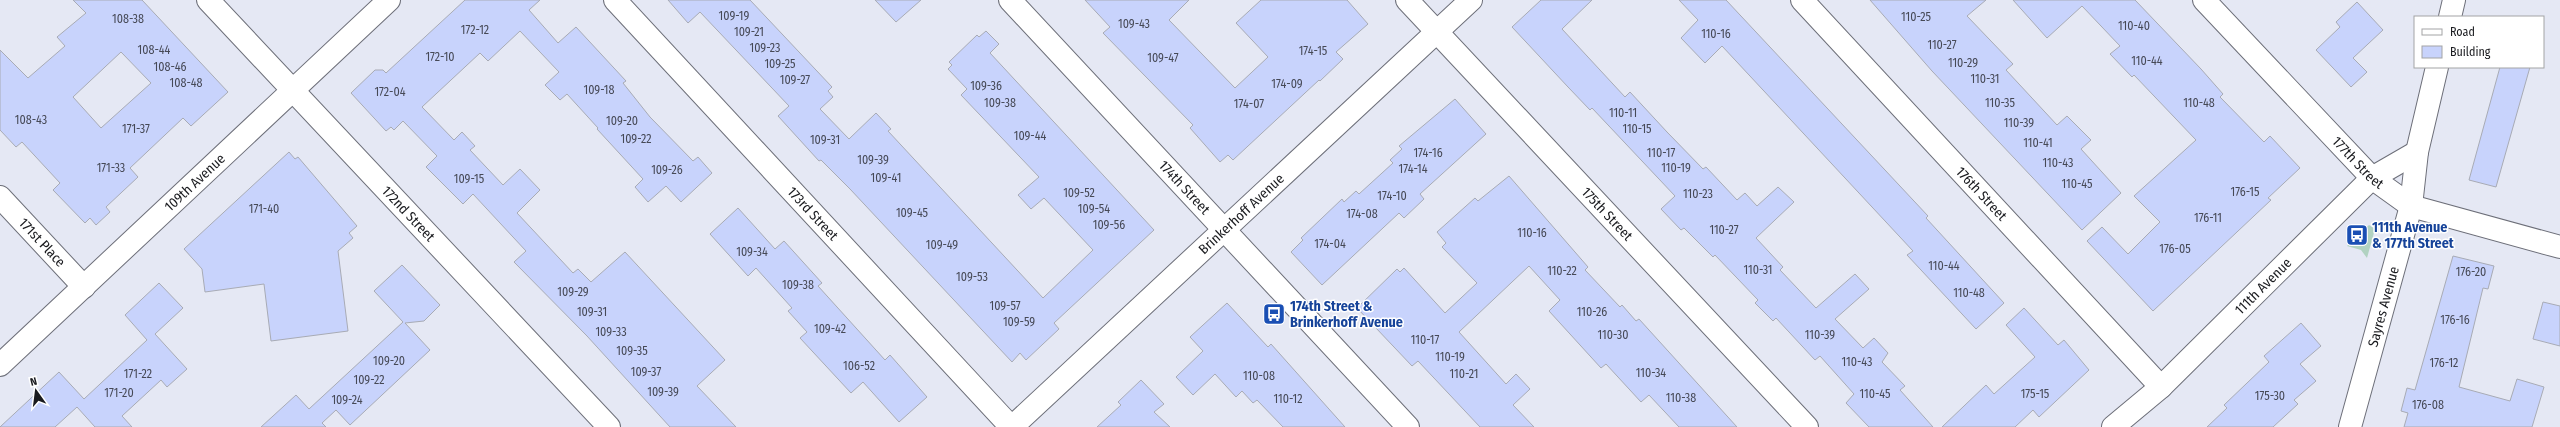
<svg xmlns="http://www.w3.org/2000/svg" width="2560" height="427" font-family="'Fira Sans Condensed',sans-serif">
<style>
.grass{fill:#b1d2c1}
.building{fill:#c8d3fc;stroke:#a8abb5;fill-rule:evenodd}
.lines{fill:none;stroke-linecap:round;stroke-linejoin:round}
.minor-casing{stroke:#6d6f79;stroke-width:24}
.minor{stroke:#fff;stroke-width:22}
.labels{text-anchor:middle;stroke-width:3;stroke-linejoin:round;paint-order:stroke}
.number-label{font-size:12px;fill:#464956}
.street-label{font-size:14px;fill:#1a1b1f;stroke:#fff}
.transit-label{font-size:14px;font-weight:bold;fill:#164399;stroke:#fff;text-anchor:start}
</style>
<rect width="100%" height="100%" fill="#e5e8f4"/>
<!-- grass -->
<path class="grass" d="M2369,225L2375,229L2367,258L2361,250L2347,246Z"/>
<!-- building -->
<path class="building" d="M73,0H142L228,92L191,126L183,118L130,168L138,177L106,207L110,212L96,225L90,218L85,223L53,190L60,183L22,142L16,147L0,130V50L28,78L65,46L57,37L86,13ZM121,52L151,83L101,128L73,97Z
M465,0H540L529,10L558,43L576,27L626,81L623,83L650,117L693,161L698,157L712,173L681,202L666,186L648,202L635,187L643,179L597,129L598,128L567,94L560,100L545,85L559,72L520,31L488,61L480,53L422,107L454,140L462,132L475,146L470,150L503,185L520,169L540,190L517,213L573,273L578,269L591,282L625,252L725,360L697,386L736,427H670L587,336L514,262L526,251L473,194L463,204L426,167L437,156L403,121L394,130L391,127L386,131L351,93L375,70H383L386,73Z
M668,0H750L832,87L828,91L833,97L820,109L849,139L876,113L891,129L888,131L1043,298L1093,250L1044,198L1031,209L1018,195L1039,177L961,95L967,89L948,69L952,65L949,62L977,35L979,37L986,31L999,44L990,53L1154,230L1054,323L1059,329L1026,360L1020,353L1012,362L850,189L821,160L819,161L778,116L789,106L700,12L688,23Z
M875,0H921L896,22Z
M1085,0H1189L1169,20L1235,88L1268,57L1236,23L1261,0H1347L1368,24L1336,52L1343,59L1320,81L1319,80L1233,160L1228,155L1220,162L1190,128L1193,125L1103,33L1110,27Z
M1541,0H1592L1562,29L1625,97L1630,92L1667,132L1703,169L1706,167L1737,200L1745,193L1757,206L1778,187L1794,202L1756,238L1783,267L1780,270L1816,308L1855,274L1869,289L1835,319L1863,348L1874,338L1888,353L1882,362L1905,386L1900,390L1933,427H1869L1846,403L1854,394L1820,356L1815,360L1776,318L1773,321L1755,303L1758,300L1715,255L1713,257L1684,228L1681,230L1661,209L1675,196L1592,108L1590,110L1568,87L1512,27Z
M1679,0H1726L1928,216L1926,218L2004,303L1976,329L1907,255L1913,251L1722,46L1705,63L1681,38L1698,20Z
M1870,0H1986L1967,16L2013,64L2006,70L2057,125L2067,116L2091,140L2081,149L2121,193L2082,230L1932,71Z
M2013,0H2135L2201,69L2223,94L2220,97L2264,142L2270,136L2300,168L2268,198L2271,200L2153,311L2087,241L2102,227L2128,254L2160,222L2134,196L2196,140L2134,75L2132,77L2110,54L2120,46L2082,6L2047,38Z
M2357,2L2383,30L2353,58L2367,72L2351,87L2316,50L2340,27L2336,22Z
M2500,67H2530L2496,187L2469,180Z
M1455,99L1486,134L1420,194L1424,199L1404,218L1399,213L1322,285L1291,252L1303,240L1301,238L1342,199L1344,202L1356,191L1359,194L1393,163L1390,160L1402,149L1399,146Z
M289,152L295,159L298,157L357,226L349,233L353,238L338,251L348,331L271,341L264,284L205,292L202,269L184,249Z
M1509,176L1588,267L1585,270L1620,307L1622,305L1636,321L1639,319L1737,427H1679L1649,395L1641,402L1606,364L1601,368L1549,311L1560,300L1529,266L1459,332L1506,384L1516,374L1530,389L1513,405L1534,427H1480L1418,361L1412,366L1357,308L1397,269L1400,272L1404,268L1445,313L1477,283L1442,247L1446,243L1437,232L1475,198L1478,201Z
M738,208L775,249L784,241L822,283L818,286L885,360L890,355L927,397L899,422L863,382L851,393L800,338L807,332L788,311L792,308L756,268L748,276L710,234Z
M2453,256L2494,266L2488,289L2483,288L2459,387L2510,401L2517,379L2544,387L2532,427H2404L2408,413L2401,411L2407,388L2415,390Z
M402,265L440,305L424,321L405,323L430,350L350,425L336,410L322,423L326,427H261L296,395L309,409L403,322L374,291Z
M159,283L183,308L155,334L187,369L167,387L161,380L122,416L132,427H95L77,407L55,427H0L59,372L84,399L147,340L125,315Z
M2543,302L2560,306V346L2533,339Z
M1227,303L1268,347L1271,344L1345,427H1283L1257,400L1253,403L1242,391L1236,397L1215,374L1193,395L1176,377L1203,351L1190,337Z
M2024,308L2058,345L2064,340L2089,370L2039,417L2033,410L2015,427H1942L1986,385L1994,394L2035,357L2006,325Z
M2301,323L2321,346L2300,364L2316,381L2294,400L2298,404L2273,427H2207L2227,408L2224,405L2269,362L2264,356Z
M1141,380L1164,404L1154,412L1170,427H1097L1121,405L1118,402Z"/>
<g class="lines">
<!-- minor casing -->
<g class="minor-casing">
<g id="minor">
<path id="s1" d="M208,0L609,427"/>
<path id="s2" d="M615,0L1011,427"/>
<path id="s3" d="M1010,0L1408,427"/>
<path id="s4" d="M1407,0L1807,427"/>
<path id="s5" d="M1802,0L2161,387"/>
<path id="s6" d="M2204,0L2372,178L2411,206L2560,247"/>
<path d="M2450,17L2454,0"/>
<path id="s7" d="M0,197L84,287"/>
<path id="s8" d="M0,365L389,0"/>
<path id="s9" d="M1012,427L1471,0"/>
<path id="s10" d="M2113,427L2161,387L2372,178L2417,152"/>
<path id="s11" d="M2350,427L2411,206L2417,152L2437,67"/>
</g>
</g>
<!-- minor -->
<use href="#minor" class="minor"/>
</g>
<!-- icons -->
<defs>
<g id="bus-square" transform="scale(1.15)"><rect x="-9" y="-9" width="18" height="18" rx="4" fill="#1a4fb4" stroke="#fff"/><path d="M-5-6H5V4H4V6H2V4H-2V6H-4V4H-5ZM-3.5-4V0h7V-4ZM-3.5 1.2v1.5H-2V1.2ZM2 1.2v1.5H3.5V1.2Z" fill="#fff"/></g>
</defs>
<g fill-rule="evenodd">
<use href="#bus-square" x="2357" y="235"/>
<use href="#bus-square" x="1274" y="314"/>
</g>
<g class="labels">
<!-- number labels -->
<g class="number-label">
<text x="734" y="20">109-19</text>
<text x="1916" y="21">110-25</text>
<text x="128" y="23">108-38</text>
<text x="1134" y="28">109-43</text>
<text x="2134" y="30">110-40</text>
<text x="475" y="34">172-12</text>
<text x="749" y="36">109-21</text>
<text x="1716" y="38">110-16</text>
<text x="1942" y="49">110-27</text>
<text x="765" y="52">109-23</text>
<text x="154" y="54">108-44</text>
<text x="1313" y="55">174-15</text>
<text x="440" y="61">172-10</text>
<text x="1163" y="62">109-47</text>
<text x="2147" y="65">110-44</text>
<text x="1963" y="67">110-29</text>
<text x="780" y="68">109-25</text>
<text x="170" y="71">108-46</text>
<text x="1985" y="83">110-31</text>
<text x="795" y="84">109-27</text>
<text x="186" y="87">108-48</text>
<text x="1287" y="88">174-09</text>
<text x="986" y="90">109-36</text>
<text x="599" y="94">109-18</text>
<text x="390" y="96">172-04</text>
<text x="1000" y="107">109-38</text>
<text x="2000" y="107">110-35</text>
<text x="2199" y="107">110-48</text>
<text x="1249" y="108">174-07</text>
<text x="1623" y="117">110-11</text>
<text x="31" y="124">108-43</text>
<text x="622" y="125">109-20</text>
<text x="2019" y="127">110-39</text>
<text x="136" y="133">171-37</text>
<text x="1637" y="133">110-15</text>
<text x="1030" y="140">109-44</text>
<text x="636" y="143">109-22</text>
<text x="825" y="144">109-31</text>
<text x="2038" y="147">110-41</text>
<text x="1428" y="157">174-16</text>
<text x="1661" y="157">110-17</text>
<text x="873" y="164">109-39</text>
<text x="2058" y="167">110-43</text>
<text x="111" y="172">171-33</text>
<text x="1676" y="172">110-19</text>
<text x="1413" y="173">174-14</text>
<text x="667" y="174">109-26</text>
<text x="886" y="182">109-41</text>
<text x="469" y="183">109-15</text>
<text x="2077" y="188">110-45</text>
<text x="2245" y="196">176-15</text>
<text x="1079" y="197">109-52</text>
<text x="1698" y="198">110-23</text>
<text x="1392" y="200">174-10</text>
<text x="264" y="213">171-40</text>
<text x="1094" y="213">109-54</text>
<text x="912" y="217">109-45</text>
<text x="1362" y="218">174-08</text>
<text x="2208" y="222">176-11</text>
<text x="1109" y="229">109-56</text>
<text x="1724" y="234">110-27</text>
<text x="1532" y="237">110-16</text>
<text x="1330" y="248">174-04</text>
<text x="942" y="249">109-49</text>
<text x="2175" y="253">176-05</text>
<text x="752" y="256">109-34</text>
<text x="1944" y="270">110-44</text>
<text x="1758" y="274">110-31</text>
<text x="1562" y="275">110-22</text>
<text x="2471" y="276">176-20</text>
<text x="972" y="281">109-53</text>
<text x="798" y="289">109-38</text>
<text x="573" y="296">109-29</text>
<text x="1969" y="297">110-48</text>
<text x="1005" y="310">109-57</text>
<text x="592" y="316">109-31</text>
<text x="1592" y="316">110-26</text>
<text x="2455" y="324">176-16</text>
<text x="1019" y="326">109-59</text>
<text x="830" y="333">109-42</text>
<text x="611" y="336">109-33</text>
<text x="1613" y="339">110-30</text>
<text x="1820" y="339">110-39</text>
<text x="1425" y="344">110-17</text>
<text x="632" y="355">109-35</text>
<text x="1450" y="361">110-19</text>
<text x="389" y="365">109-20</text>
<text x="1857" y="366">110-43</text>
<text x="2444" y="367">176-12</text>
<text x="859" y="370">106-52</text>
<text x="646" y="376">109-37</text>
<text x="1651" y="377">110-34</text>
<text x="138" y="378">171-22</text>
<text x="1464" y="378">110-21</text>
<text x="1259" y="380">110-08</text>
<text x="369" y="384">109-22</text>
<text x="663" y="396">109-39</text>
<text x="119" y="397">171-20</text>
<text x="1875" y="398">110-45</text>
<text x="2035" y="398">175-15</text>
<text x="2270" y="400">175-30</text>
<text x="1681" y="402">110-38</text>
<text x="1288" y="403">110-12</text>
<text x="347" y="404">109-24</text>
<text x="2428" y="409">176-08</text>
</g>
<!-- street labels -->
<g class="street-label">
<text dy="5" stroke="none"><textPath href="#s6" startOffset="224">177th Street</textPath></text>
<text dy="5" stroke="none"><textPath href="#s8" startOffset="267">109th Avenue</textPath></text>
<text dy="5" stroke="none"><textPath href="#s3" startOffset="256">174th Street</textPath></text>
<text dy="5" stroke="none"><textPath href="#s5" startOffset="264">176th Street</textPath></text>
<text dy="5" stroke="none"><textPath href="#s1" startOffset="293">172nd Street</textPath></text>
<text dy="5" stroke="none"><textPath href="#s9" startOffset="313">Brinkerhoff Avenue</textPath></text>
<text dy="5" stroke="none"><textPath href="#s2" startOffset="291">173rd Street</textPath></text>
<text dy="5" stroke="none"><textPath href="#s4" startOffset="293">175th Street</textPath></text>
<text dy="5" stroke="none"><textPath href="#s7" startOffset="62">171st Place</textPath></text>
<text dy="5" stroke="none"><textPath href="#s10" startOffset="206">111th Avenue</textPath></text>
<text dy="5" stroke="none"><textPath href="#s11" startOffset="125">Sayres Avenue</textPath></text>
</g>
<!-- transit labels -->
<g class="transit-label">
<text x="2372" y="232">111th Avenue<tspan x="2372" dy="16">&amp; 177th Street</tspan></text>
<text x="1290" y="311">174th Street &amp;<tspan x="1290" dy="16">Brinkerhoff Avenue</tspan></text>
</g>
</g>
<!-- legend -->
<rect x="2414" y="16" width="130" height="52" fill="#ffffff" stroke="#a3a4a5"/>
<rect x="2422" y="29" width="20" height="6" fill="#ffffff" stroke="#a3a4a5"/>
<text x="2450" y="36" font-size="12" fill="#1a1b1f">Road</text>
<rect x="2422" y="46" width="20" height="12" fill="#c8d3fc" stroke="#a3a4a5"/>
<text x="2450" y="56" font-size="12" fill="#1a1b1f">Building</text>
<!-- north arrow -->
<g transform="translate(36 391) rotate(346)" stroke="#ffffff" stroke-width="3" paint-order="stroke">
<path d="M0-3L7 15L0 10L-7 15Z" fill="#1a1b1f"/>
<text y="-6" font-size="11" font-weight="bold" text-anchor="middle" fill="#1a1b1f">N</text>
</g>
</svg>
